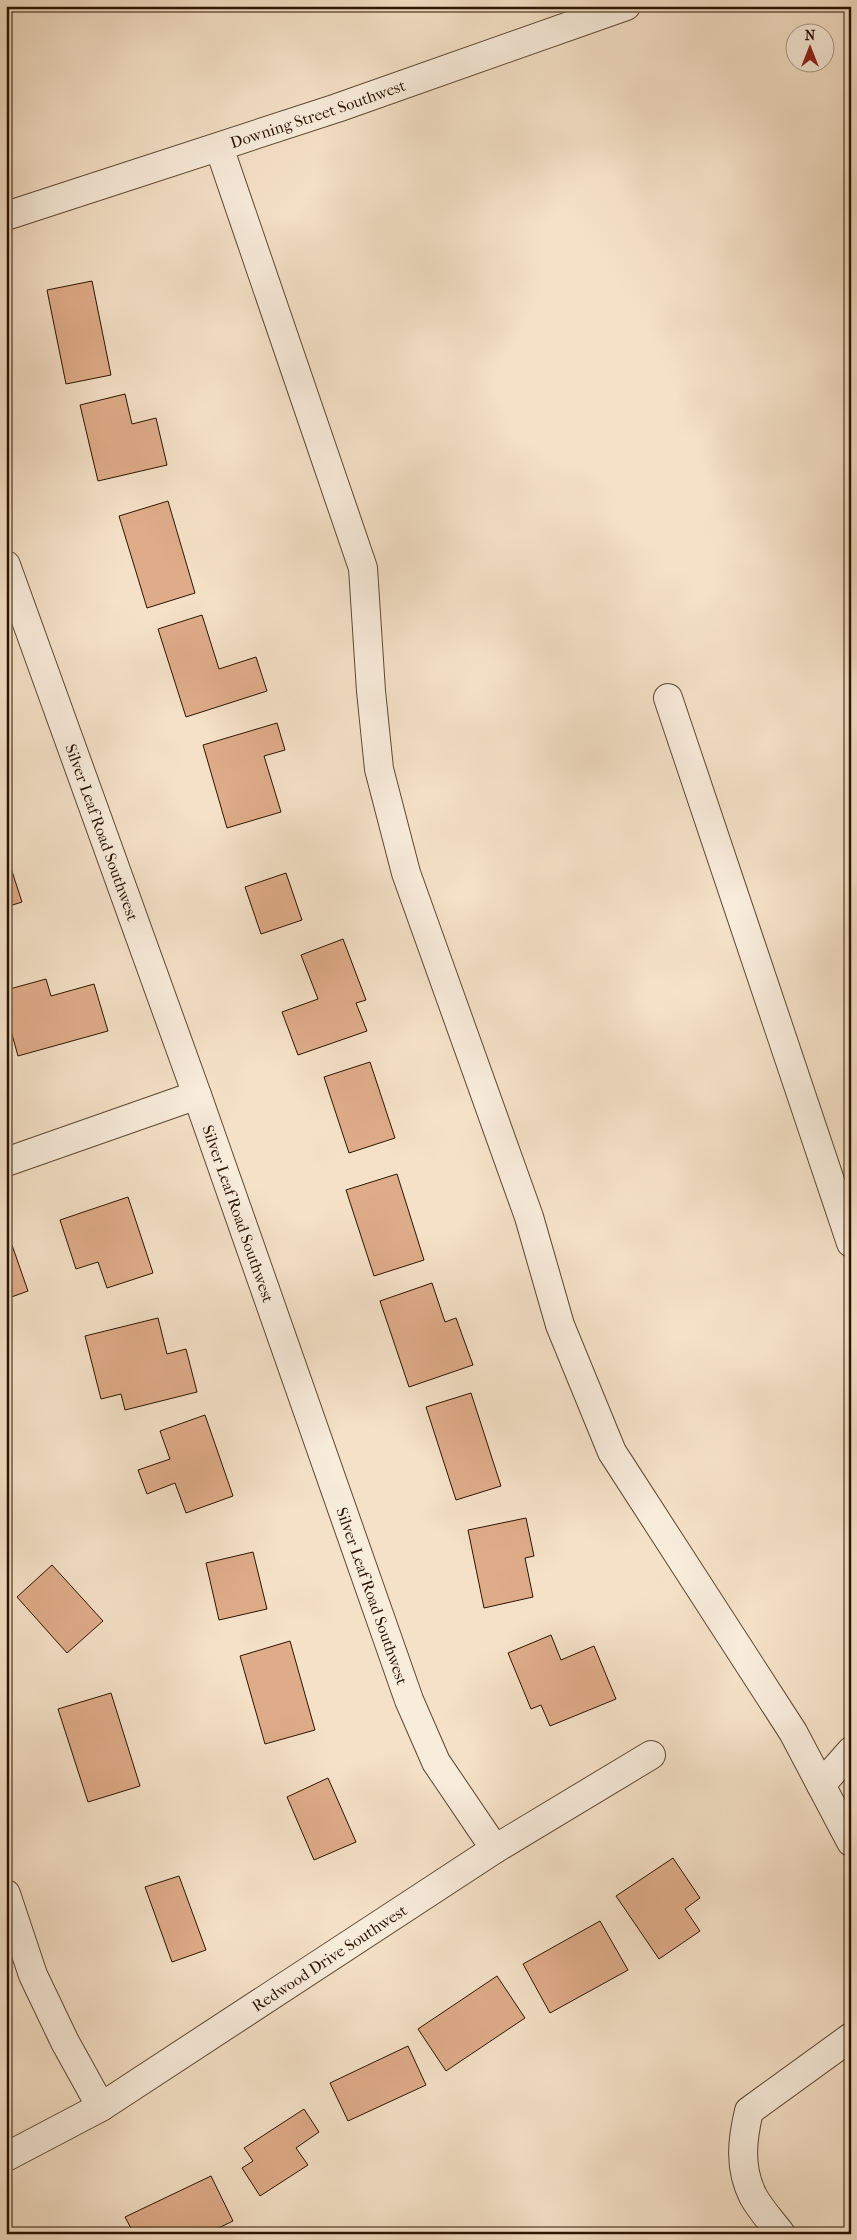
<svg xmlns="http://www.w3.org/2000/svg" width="857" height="2240" font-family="'IM FELL French Canon',serif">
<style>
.building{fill:#dfac89;stroke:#2b1400}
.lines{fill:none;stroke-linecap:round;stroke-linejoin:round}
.minor-casing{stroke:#5e4732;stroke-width:30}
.minor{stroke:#f8ecdb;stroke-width:28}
.labels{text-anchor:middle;stroke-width:4;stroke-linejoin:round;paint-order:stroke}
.street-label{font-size:16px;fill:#2b1400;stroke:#f8ecdb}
</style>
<rect width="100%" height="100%" fill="#f5e1c7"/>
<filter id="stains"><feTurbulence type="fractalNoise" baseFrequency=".004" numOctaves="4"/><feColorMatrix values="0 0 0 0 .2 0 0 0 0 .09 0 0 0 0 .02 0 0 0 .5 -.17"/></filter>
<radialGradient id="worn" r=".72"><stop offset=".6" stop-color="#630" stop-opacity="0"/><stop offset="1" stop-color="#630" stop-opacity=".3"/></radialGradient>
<!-- building -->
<path class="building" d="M92,281L111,375L66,384L47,290Z
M125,394L132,424L156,418L167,465L98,481L80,405Z
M168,501L195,593L147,608L119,516Z
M202,615L219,669L256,657L267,691L186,717L158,629Z
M277,723L285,750L264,756L281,812L227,828L203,745Z
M6,853L22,902L6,907Z
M286,873L302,920L261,934L245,887Z
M343,939L366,1000L356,1003L367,1031L298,1055L282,1012L318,999L301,955Z
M46,979L51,996L94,984L108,1031L18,1056L6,1013V990Z
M370,1062L395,1138L349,1153L324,1077Z
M397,1174L424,1260L374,1276L346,1190Z
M128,1197L153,1273L107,1288L98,1262L76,1269L60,1220Z
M12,1245L28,1291L6,1299V1247Z
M432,1283L445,1322L456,1318L473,1365L409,1387L380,1301Z
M158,1318L167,1354L186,1349L197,1392L125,1410L121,1394L101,1399L85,1336Z
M471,1393L501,1486L456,1500L426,1407Z
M205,1415L233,1496L186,1513L175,1483L147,1494L138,1470L170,1459L160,1431Z
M526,1518L534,1556L525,1558L533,1597L484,1608L468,1530Z
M253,1552L267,1609L219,1620L206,1563Z
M52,1565L103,1621L67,1653L17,1597Z
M551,1635L561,1660L594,1646L616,1699L550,1726L541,1705L531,1709L508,1653Z
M290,1641L315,1730L265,1744L240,1656Z
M111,1693L140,1786L88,1802L58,1709Z
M328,1778L356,1842L314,1860L287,1797Z
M673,1858L700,1898L685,1909L700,1931L659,1959L616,1896Z
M179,1876L206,1950L172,1962L145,1887Z
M600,1921L628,1970L550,2013L523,1964Z
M497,1976L525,2018L446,2071L418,2029Z
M408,2046L426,2085L348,2121L330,2083Z
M304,2109L319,2132L296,2148L308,2165L260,2196L242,2168L253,2161L244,2148Z
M211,2176L233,2221L206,2234H134L125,2217Z"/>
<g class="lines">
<!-- minor casing -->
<g class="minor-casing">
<g id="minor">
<path d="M219,147L363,568L371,691L379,769L406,873L529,1217L560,1325L612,1452L793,1732L851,1842"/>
<path id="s1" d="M6,216L337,108L626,6"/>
<path id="s2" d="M6,565L197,1095L409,1700L436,1762L495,1849"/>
<path d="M668,698L851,1243"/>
<path d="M6,1162L197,1095"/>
<path d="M821,1785L851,1751"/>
<path d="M6,1894L33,1975L65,2042L101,2107"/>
<path id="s3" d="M6,2157L101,2107L495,1849L651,1755"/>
<path d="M781,2234C772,2222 760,2209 753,2196C739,2168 742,2140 749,2111L851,2037"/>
</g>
</g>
<!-- minor -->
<use href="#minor" class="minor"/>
</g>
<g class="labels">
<!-- street labels -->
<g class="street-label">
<text dy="6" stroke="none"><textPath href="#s1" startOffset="328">Downing Street Southwest</textPath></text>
<text dy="6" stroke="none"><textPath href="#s2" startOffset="284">Silver Leaf Road Southwest</textPath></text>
<text dy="6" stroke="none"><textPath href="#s2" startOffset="689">Silver Leaf Road Southwest</textPath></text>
<text dy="6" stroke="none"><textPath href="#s2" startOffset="1094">Silver Leaf Road Southwest</textPath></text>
<text dy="6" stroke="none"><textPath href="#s3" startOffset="380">Redwood Drive Southwest</textPath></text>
</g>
</g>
<!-- margin -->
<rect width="857" height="2240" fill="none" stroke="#f5e1c7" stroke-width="25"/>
<rect x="8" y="8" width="842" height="2225" fill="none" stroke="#2b1400" stroke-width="2.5"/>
<rect x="12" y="12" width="832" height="2215" fill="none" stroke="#2b1400"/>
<!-- north arrow -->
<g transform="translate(810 48)"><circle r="24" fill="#f8ecdb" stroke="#a69683"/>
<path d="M0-4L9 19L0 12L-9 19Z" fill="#8f2418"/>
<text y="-8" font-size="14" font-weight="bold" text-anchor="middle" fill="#2b1400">N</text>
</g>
<rect width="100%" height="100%" filter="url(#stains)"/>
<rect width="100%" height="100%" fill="url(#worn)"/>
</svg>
